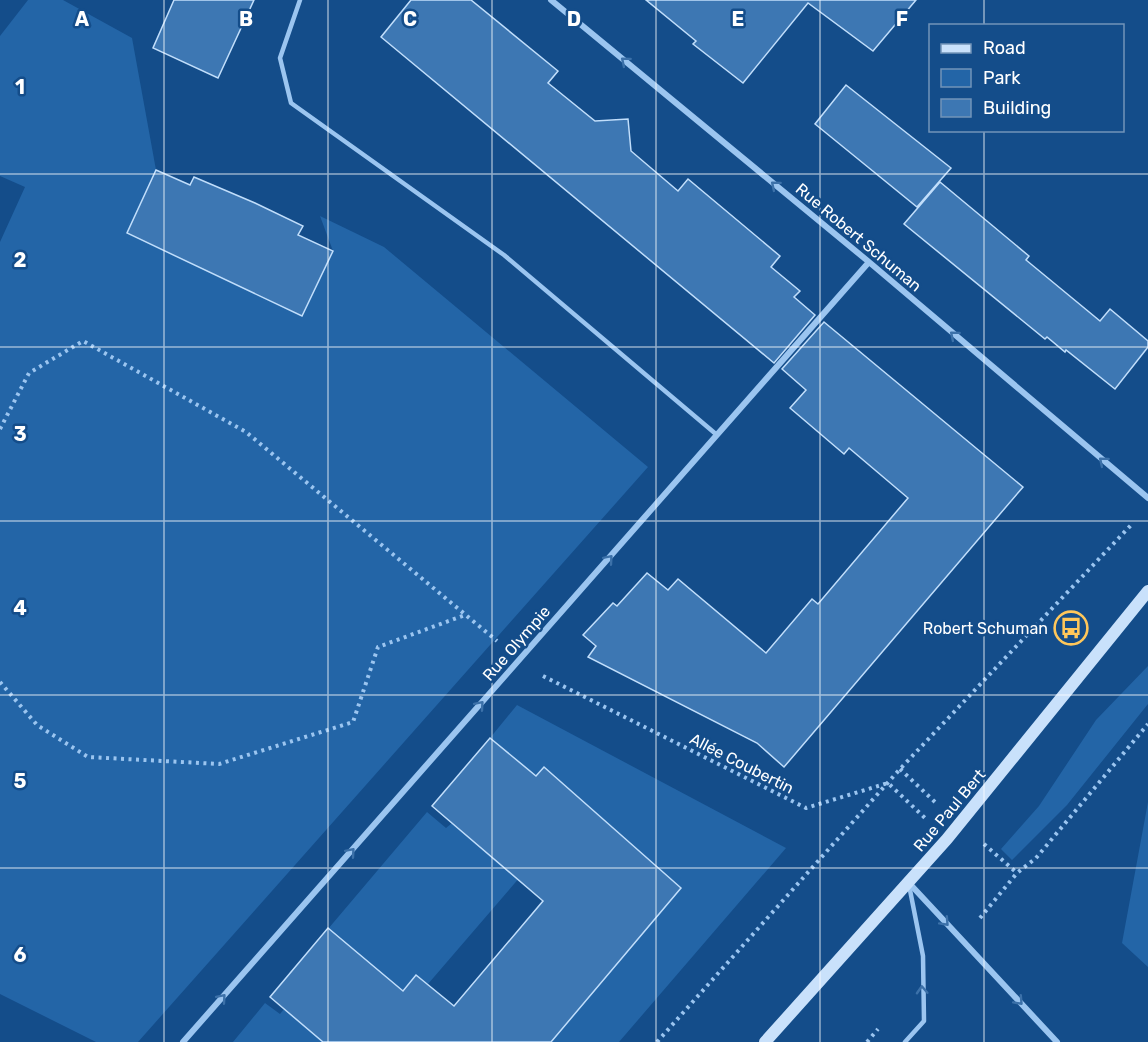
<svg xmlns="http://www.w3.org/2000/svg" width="1148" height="1042" font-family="Rubik,sans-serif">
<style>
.green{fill:#2365a7}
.building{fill:#3d77b3;stroke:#c1defb;stroke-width:1.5}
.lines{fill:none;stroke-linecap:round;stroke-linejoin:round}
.path{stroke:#9bc5f0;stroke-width:4;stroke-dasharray:3 4.5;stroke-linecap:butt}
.lane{stroke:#9bc5f0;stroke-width:4.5}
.street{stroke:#9bc5f0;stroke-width:6}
.secondary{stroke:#c9e1fb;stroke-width:12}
.oneway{stroke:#3c71a9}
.grid{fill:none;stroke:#fff;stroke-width:1.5;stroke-opacity:0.55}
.labels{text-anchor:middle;stroke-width:5;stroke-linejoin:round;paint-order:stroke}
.street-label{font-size:16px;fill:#fff;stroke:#144d8a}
.poi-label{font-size:16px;fill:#fff;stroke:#144d8a;text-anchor:end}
.grid-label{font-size:20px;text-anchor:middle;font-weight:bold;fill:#fff;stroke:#144d8a;stroke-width:5;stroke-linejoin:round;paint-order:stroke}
</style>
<rect width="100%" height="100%" fill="#144d8a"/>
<!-- green -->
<path class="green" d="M28,0H63L132,38L156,170L127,233L302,315L333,251L320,216L384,247L648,467L138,1042H96L0,994V242L25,187L0,176V36Z
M1148,666V704L1067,805L1012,860L1001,849L1039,806L1096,720Z
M517,705L786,848L619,1042H551L681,888L544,767L536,776L490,738Z
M1148,802V967L1122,943Z
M427,812L446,828L452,823L506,870L533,838L545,848L428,984L416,975L403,991L328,929Z
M265,1003L280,1014L284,1009L323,1042H233Z"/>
<!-- building -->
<path class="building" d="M174,0H254L218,78L153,48Z
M411,0H471L558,71L548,83L595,121L628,119L631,151L678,191L688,179L780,256L771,267L800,291L794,297L815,315L774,363L381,37Z
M646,0H916L873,51L808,3L743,83L693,44L696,41Z
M846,85L951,168L917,207L815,124Z
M156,170L190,185L194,177L255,203L303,226L298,235L333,251L302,316L127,233Z
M940,182L1029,256L1026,260L1100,321L1110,309L1148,341V347L1115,389L1066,350L1065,352L1047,337L1045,339L904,224Z
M824,322L1023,487L784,767L757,743L588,657L596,646L583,635L613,603L617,606L647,573L668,590L678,579L766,653L812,599L818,604L908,498L849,448L844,454L790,408L806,390L782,369Z
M490,738L536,776L544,767L681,888L551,1042H323L270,997L328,928L403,991L416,975L454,1006L543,901L432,806Z"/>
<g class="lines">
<!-- path -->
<path class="path" d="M0,429L29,373L83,341L246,432L497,641
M543,676L806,808L888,783L925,818
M0,682L37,725L88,757L219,764L353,722L378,647L465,615
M900,769L935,802
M984,844L1017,873
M980,918L1017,873L1036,858L1148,724
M657,1042L900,769L1133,523
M867,1042L878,1029"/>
<!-- lane -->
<path class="lane" d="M300,0L280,58L291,103L504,255L717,435
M905,1042L924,1021L923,956L909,885"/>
<!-- street -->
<path class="street" d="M551,0L869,262L1148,498
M909,883L1057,1042
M183,1042L869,262"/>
<!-- secondary -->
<path class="secondary" d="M765,1042L947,839L1148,591"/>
</g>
<!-- one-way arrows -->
<defs><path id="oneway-chevron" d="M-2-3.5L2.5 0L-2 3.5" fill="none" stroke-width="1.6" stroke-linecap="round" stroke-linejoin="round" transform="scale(1.5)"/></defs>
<g class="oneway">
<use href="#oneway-chevron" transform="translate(625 61) rotate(-140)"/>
<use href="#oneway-chevron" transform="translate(775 185) rotate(-140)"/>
<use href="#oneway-chevron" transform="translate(954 335) rotate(-140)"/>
<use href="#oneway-chevron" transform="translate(1103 461) rotate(-140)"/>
<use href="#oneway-chevron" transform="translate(609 559) rotate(-49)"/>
<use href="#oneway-chevron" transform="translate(480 705) rotate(-49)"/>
<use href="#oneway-chevron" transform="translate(351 852) rotate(-49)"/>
<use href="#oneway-chevron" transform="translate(945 922) rotate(47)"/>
<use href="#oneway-chevron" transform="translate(922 990) rotate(-93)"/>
<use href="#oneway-chevron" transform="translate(222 998) rotate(-49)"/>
<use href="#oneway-chevron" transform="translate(1019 1001) rotate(47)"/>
</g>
<!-- grid -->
<path class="grid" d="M164,0V1042M328,0V1042M492,0V1042M656,0V1042M820,0V1042M984,0V26M984,130V1042M0,174H1148M0,347H1148M0,521H1148M0,695H1148M0,868H1148"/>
<!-- icons -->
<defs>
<g id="bus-ring" transform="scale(1.725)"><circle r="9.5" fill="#144d8a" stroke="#ffc75a" stroke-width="1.5"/><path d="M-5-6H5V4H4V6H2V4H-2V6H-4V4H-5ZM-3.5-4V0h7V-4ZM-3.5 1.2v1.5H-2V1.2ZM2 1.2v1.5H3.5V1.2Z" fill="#ffc75a"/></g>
</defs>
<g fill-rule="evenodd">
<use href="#bus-ring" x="1071" y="628"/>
</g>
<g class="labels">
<!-- street labels -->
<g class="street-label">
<text transform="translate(859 237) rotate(40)" y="6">Rue Robert Schuman</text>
<text transform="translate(516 643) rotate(-49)" y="6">Rue Olympie</text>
<text transform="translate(742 763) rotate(27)" y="6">Allée Coubertin</text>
<text transform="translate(949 810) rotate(-50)" y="6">Rue Paul Bert</text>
</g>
<!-- poi labels -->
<g class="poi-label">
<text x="1048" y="634">Robert Schuman</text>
</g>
</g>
<g class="grid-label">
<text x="82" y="26">A</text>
<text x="246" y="26">B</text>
<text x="410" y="26">C</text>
<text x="574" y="26">D</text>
<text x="738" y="26">E</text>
<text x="902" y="26">F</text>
<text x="20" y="94">1</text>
<text x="20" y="267">2</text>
<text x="20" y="441">3</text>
<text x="20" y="615">4</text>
<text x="20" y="788">5</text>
<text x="20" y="962">6</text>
</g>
<!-- legend -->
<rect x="929" y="24" width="195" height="108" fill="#144d8a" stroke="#7294b9" stroke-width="1.5"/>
<rect x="941" y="44" width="30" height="9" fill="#c9e1fb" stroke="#7294b9" stroke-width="1.5"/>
<text x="983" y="54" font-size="18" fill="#ffffff">Road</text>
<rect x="941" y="69" width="30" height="18" fill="#2365a7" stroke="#7294b9" stroke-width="1.5"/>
<text x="983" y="84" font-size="18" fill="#ffffff">Park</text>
<rect x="941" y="99" width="30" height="18" fill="#3d77b3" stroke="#7294b9" stroke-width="1.5"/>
<text x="983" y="114" font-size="18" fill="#ffffff">Building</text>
</svg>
